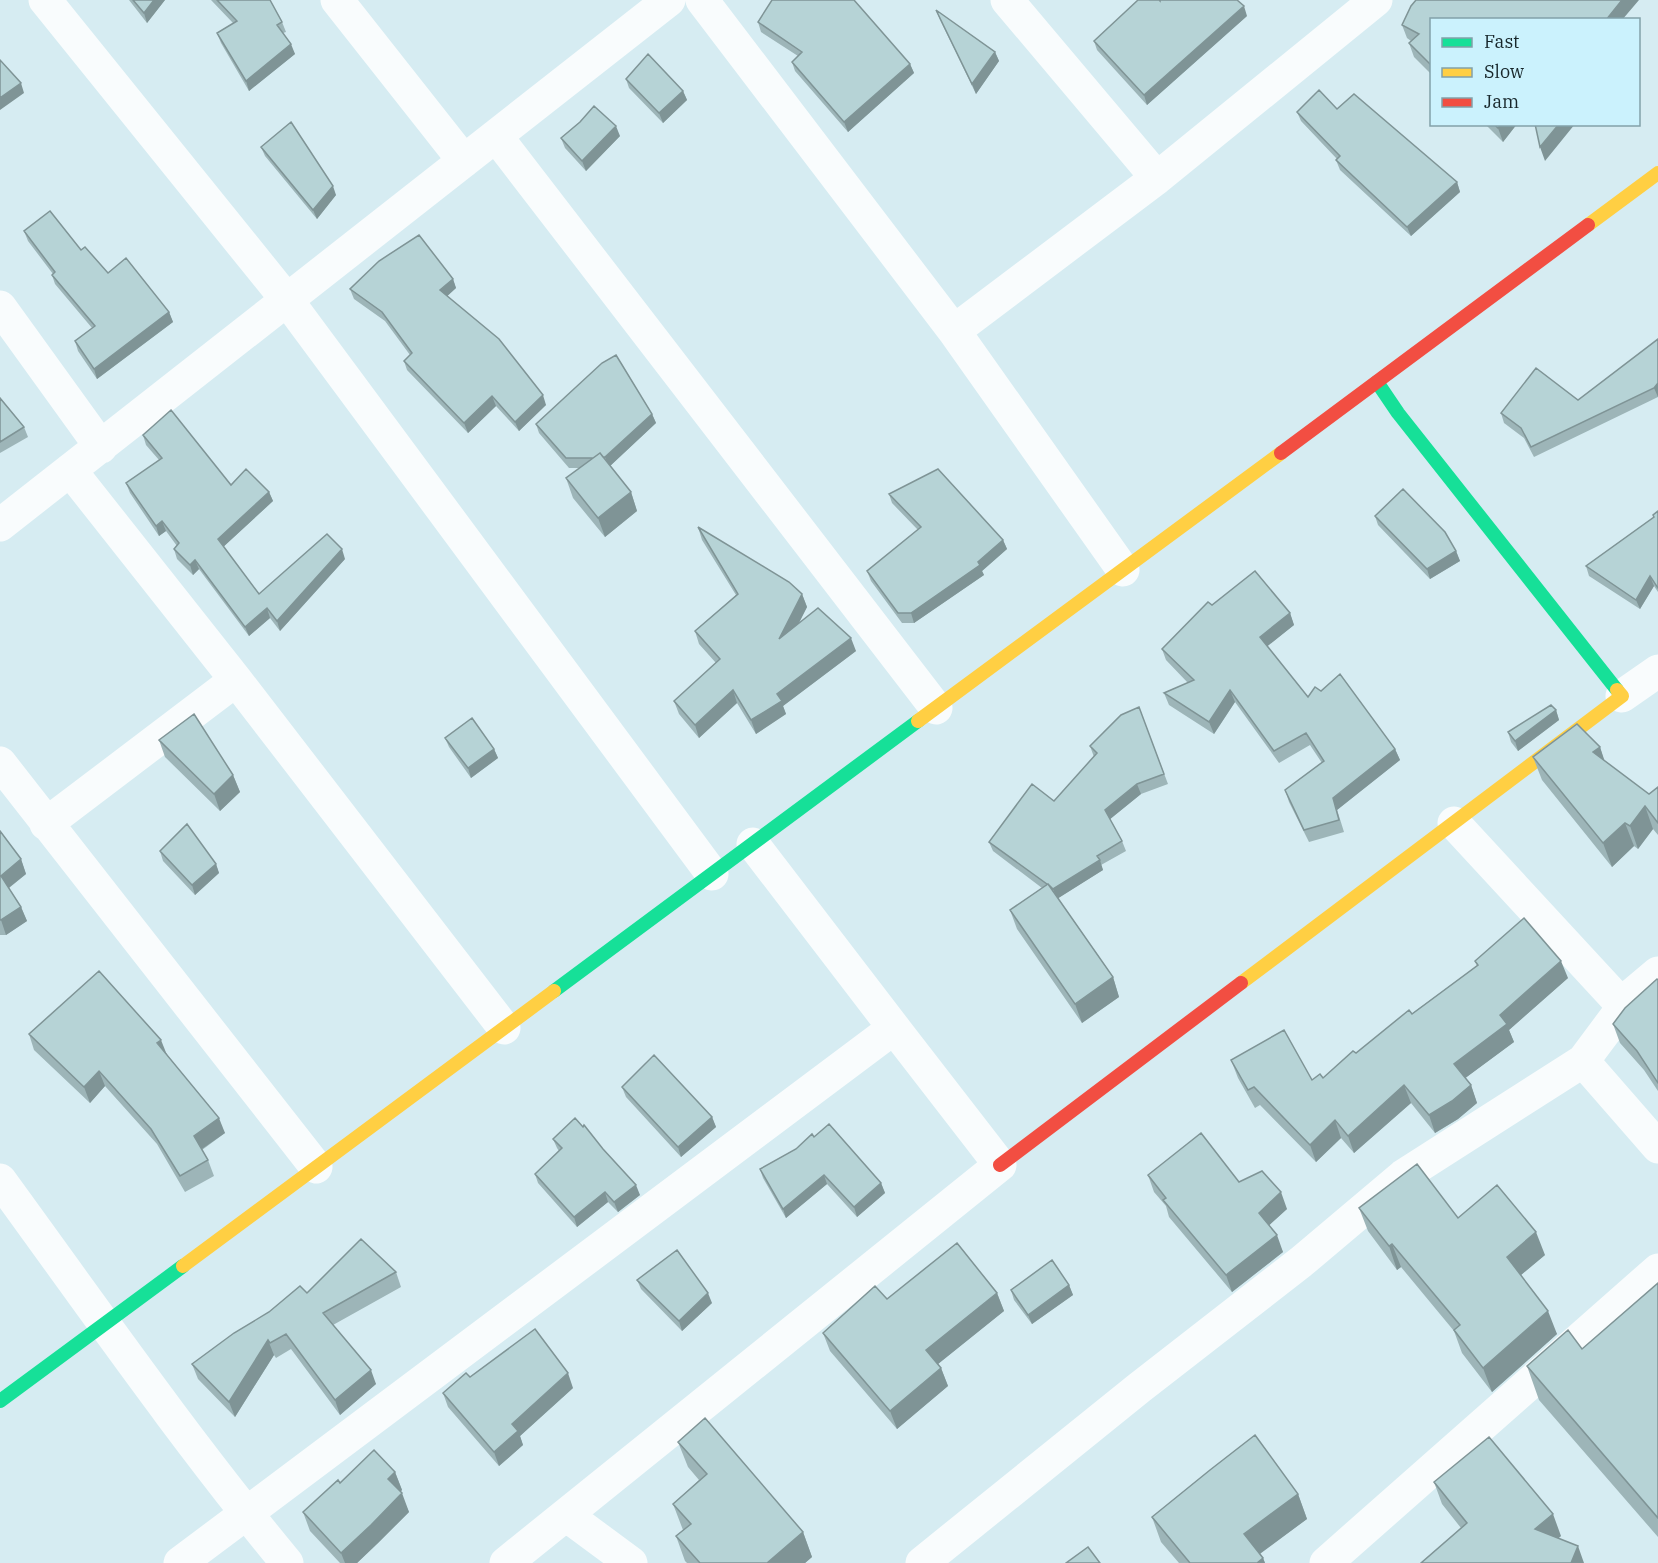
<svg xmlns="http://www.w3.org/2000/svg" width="1658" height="1563" font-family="'IBM Plex Serif',serif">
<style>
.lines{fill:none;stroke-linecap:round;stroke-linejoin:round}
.street{stroke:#f9fcfd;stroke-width:33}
.fast{stroke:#16e098;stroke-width:14}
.slow{stroke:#ffcf43;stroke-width:14}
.jam{stroke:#f24e42;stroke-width:14}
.wall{fill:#9db5b8}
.shaded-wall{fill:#7f9496}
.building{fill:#b6d3d6;stroke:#7f9496;stroke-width:1.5}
</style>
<rect width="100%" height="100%" fill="#d6ecf2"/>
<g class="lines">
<!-- street -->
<path class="street" d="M45,0L287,300L712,874
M337,0L464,161
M702,0L954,331L1123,570
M1007,0L1157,178
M496,136L936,708
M0,307L101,447
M954,331L1157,178L1376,0
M70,470L236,680L504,1028
M0,525L669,0
M1622,696L1658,671
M0,763L316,1167
M1454,823L1624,1007
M46,824L236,680
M1583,1061L1658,1147
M0,1180C94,1309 185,1440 287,1563
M566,1515L631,1563
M180,1563L894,1028L753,844
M506,1563L1000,1165L894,1028
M922,1563L1139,1388L1301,1262L1403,1176L1583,1061L1633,994L1658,973
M1326,1563L1658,1270"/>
<!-- fast -->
<path class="fast" d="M1377,382L1398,413L1617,690
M554,991L918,721
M0,1401L183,1266"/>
<!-- slow -->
<path class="slow" d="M1588,225L1658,173
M918,721L1281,453
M1241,983L1622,696L1617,690
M183,1266L554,991"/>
<!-- jam -->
<path class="jam" d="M1281,453L1588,225
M1000,1165L1241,983"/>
</g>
<!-- wall -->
<path class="wall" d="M129,0H165L147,23Z
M211,0H270L282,22L286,32L283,33L295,54L249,91L221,43L217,33L233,23Z
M936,10L995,52L999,61L976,94L940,20Z
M1247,16L1147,105L1097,50L1094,41Z
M1431,20V74L1414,57L1409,43L1411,41L1407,38L1402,25Z
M758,22L910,64L914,73L848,132L795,71L792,62L798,56L761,32Z
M626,79L683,91L687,100L663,123L629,88Z
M1337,109L1457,182L1460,192L1411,236L1340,170L1336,160L1337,159L1301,121L1297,112Z
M580,122L620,136L586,171L565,148L561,138Z
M1485,124H1517L1503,142Z
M261,147L336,195L317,219L265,156Z
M24,231L81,250L108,273L169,312L173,322L97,379L78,351L75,341L92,328L55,284L52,275L53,274L28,241Z
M453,279L456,288L447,296L546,405L519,431L496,406L468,433L407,370L404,361L410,355L385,321L354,299L350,289Z
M1658,339V397L1534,457L1524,438L1504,423L1501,413L1578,400Z
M0,398L24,427L28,437L0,453Z
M652,414L656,423L610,466L631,492L637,511L605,537L573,498L566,478L580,468H569L539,433L536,424Z
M143,435L231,485L269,492L273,501L223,547L259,594L345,559L280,631L270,618L249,636L199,569L193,575L177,559L174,549L177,546L166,531L159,536L130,493L126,483L159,460L146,445Z
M889,494L1003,540L1007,549L982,571L984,575L914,623H902L871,581L867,571L918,530L892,503Z
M1658,511V592L1654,586L1640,609L1589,576L1586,566L1654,517L1653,515Z
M1375,516L1456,551L1460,561L1430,579L1378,525Z
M698,527L802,594L807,607L799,623L856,651L783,706L786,714L756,734L737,703L699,738L679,714L674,701L716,663L699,644L695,631L736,595L702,540Z
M1212,605L1290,613L1294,625L1267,646L1308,697L1395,749L1400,760L1337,810L1344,832L1309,842L1289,802L1285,790L1322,763L1310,745L1279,763L1235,702L1214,734L1169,705L1164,693L1188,683L1166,660L1162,649Z
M1139,707L1168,784L1141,794L1110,819L1122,841L1126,851L1101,865L1103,870L1058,898L1113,977L1119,997L1082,1023L1017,929L1010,910L1042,888L993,851L989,842L1054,801L1094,757L1090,746Z
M1556,710L1559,720L1518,751L1511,742L1508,732Z
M445,738L494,749L498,758L471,778L449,747Z
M159,740L233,775L240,792L220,811L165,757Z
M1600,747L1604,761L1649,794L1658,787V835L1653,829L1638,849L1634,846L1612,867L1542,780L1533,757Z
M0,831L21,859L26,874L9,888L21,907L27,921L6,935H0Z
M160,851L216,864L219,873L195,895L163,861Z
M1475,961L1568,978L1509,1030L1514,1042L1465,1078L1471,1085L1477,1103L1458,1119L1435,1133L1411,1103L1354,1153L1341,1138L1316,1162L1260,1105L1255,1108L1238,1078L1231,1060L1312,1080L1323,1078L1477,966Z
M1658,980V1091L1644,1070L1620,1043L1613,1024Z
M29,1034L166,1053L225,1133L202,1150L208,1160L214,1176L185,1192L157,1144L105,1086L90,1103L34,1050Z
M622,1087L712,1117L716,1127L681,1157L626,1097Z
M814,1137L881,1183L885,1193L857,1217L827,1184L786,1218L763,1178L760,1169L796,1149Z
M553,1139L640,1195L618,1212L608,1202L577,1227L538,1183L535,1174L559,1151L557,1148Z
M1148,1175L1239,1182L1287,1209L1269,1225L1283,1252L1232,1292L1169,1217L1166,1206L1154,1192Z
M1359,1208L1458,1218L1545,1255L1521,1275L1557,1334L1492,1392L1462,1353L1454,1331L1401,1267L1397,1270L1368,1231Z
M396,1272L401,1287L333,1325L376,1384L340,1415L291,1349L276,1358L274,1355L235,1417L198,1379L192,1364L307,1293Z
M637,1280L712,1303L682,1331L641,1289Z
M1658,1283V1537L1539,1400L1527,1366L1582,1349Z
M1069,1285L1073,1295L1032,1324L1014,1300L1011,1290Z
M997,1293L1004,1311L938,1364L941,1368L948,1386L897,1429L830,1351L823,1333L887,1299Z
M470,1377L573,1388L520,1436L523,1445L499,1466L448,1407L443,1393Z
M678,1442L803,1532L812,1557L805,1563H687L685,1561L676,1536L683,1530L673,1504L699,1480L688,1467Z
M395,1472L402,1490L400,1492L409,1512L378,1543L357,1563H340L310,1531L303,1512L340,1483Z
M1434,1482L1561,1536L1558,1538L1461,1528L1442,1504Z
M1298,1494L1307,1519L1260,1553L1263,1558L1265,1563H1179L1161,1542L1152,1517Z"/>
<!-- shaded-wall -->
<path class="shaded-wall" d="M154,0H165L147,23L144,13Z
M1622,0H1639L1622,20H1606Z
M1244,6L1247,16L1147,105L1144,95Z
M291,44L295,54L249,91L246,81Z
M995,52L999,61L976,94L972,84Z
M910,64L914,73L848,132L844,122Z
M21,83L24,93L0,110V98Z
M683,91L687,100L663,123L659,113Z
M1501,124H1517L1503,142L1498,128Z
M1559,124H1575L1545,161L1540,147Z
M616,126L620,136L586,171L582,161Z
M1457,182L1460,192L1411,236L1407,227Z
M333,186L336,195L317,219L313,210Z
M453,279L456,288L443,300L440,290Z
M169,312L173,322L97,379L94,369Z
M1658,383V397L1654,388Z
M543,395L546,405L519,431L515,422Z
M492,396L496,406L468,433L464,423Z
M652,414L656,423L609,467L605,457Z
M269,492L273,501L221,549L218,539Z
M631,492L637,511L605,537L598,518Z
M162,521L166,531L159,536L156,526Z
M1003,540L1007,549L982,571L984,575L914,623L911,613L978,562Z
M342,549L345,559L280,631L277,621Z
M1456,551L1460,561L1430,579L1427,569Z
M195,560L199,569L193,575L190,565Z
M1650,576L1654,586L1640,609L1636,600Z
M802,594L807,607L784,652L779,639Z
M267,608L270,618L249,636L245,627Z
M1290,613L1294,625L1264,649L1260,637Z
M851,638L856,651L783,706L786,714L756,734L751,720L777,694Z
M733,690L737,703L699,738L695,725Z
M1230,690L1235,702L1214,734L1209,722Z
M1556,710L1559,720L1518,751L1515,741Z
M1600,747L1608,771L1593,752Z
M494,749L498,758L471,778L468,768Z
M1395,749L1400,760L1337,810L1344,832L1333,798Z
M233,775L240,792L220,811L214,794Z
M1137,784L1141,794L1109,820L1105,810Z
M1645,806L1653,829L1638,849L1630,826Z
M1625,823L1634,846L1612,867L1603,843Z
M21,859L26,874L6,890L1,876Z
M1100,860L1103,870L1057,899L1053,889Z
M216,864L219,873L195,895L192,885Z
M21,907L27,921L6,935L1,920Z
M1561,961L1568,978L1509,1030L1514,1042L1460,1082L1454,1064L1500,1015Z
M1113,977L1119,997L1082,1023L1075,1004Z
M161,1040L167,1055L157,1043Z
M99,1071L105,1086L90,1103L84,1087Z
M1404,1085L1411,1103L1354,1153L1348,1136Z
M1471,1085L1477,1103L1458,1119L1435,1133L1429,1115Z
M712,1117L716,1127L681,1157L678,1147Z
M219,1118L225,1133L199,1151L194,1136Z
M1335,1120L1341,1138L1316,1162L1310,1145Z
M824,1175L827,1184L786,1218L783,1209Z
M881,1183L885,1193L857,1217L854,1207Z
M636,1185L640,1195L618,1212L614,1202Z
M605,1192L608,1202L577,1227L574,1217Z
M1281,1192L1287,1209L1265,1229L1259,1213Z
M1536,1232L1545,1255L1515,1280L1507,1257Z
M1277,1235L1283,1252L1232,1292L1226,1275Z
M1392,1244L1401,1267L1397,1270L1389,1246Z
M1069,1285L1073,1295L1032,1324L1028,1315Z
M708,1293L712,1303L682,1331L679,1321Z
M997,1293L1004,1311L933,1368L926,1350Z
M1548,1311L1557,1334L1492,1392L1483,1368Z
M268,1340L274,1355L235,1417L229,1402Z
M941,1368L948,1386L897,1429L890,1411Z
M371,1370L376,1384L340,1415L335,1400Z
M568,1373L573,1388L520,1436L523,1445L499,1466L494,1452L512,1424Z
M395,1472L402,1490L395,1497L388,1479Z
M402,1493L409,1512L378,1543L357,1563H345L341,1553Z
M1298,1494L1307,1519L1253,1559L1244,1534Z
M1553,1514L1561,1536L1543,1551L1535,1529Z
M803,1532L812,1557L805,1563H767Z
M1578,1546L1584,1563H1571Z
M1263,1558L1265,1563H1257Z"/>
<!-- building -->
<path class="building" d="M133,0H154L144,13Z
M217,0H270L282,22L277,25L291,44L246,81L217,33L237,21Z
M772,0H854L910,64L844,122L792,62L802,52L758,22Z
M1138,0H1159L1160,1V0H1237L1244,6L1144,95L1094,41Z
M1416,0H1622L1606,20H1431V65L1409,43L1419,34L1402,25L1411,6Z
M936,10L995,52L972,84Z
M648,54L683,91L659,113L626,79Z
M0,60L21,83L0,98Z
M1319,90L1337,109L1354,94L1457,182L1407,227L1336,160L1340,156L1297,112Z
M594,106L616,126L582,161L561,138L580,122Z
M291,122L333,186L313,210L261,147Z
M1494,124H1501L1498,128Z
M1535,124H1559L1540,147Z
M50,211L81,250L85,247L108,273L126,258L169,312L94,369L75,341L95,326L52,275L55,272L24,231Z
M419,235L453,279L440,290L499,339L543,395L515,422L492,396L464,423L404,361L412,353L382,312L350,289L379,261Z
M1658,339V383L1654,388L1531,447L1521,428L1501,413L1536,368L1578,400Z
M616,355L652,414L605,457H603L600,453L593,458H566L536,424L602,363Z
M0,398L24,427L0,442Z
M171,410L231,485L246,469L269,492L218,539L259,594L327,534L342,549L277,621L267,608L245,627L195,560L190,565L174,549L179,543L162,521L156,526L126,483L162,458L143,435Z
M600,453L631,492L598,518L566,478Z
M938,469L1003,540L978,562L980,565L911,613H898L867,571L921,527L889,494Z
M1403,489L1445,532L1456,551L1427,569L1375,516Z
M1658,511V588L1650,576L1636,600L1586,566L1654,517L1653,515Z
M698,527L789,582L802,594L779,639L818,608L851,638L777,694L782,701L751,720L733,690L695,725L674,701L720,659L695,631L738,594Z
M1255,571L1290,613L1260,637L1308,697L1315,687L1321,691L1340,674L1395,749L1333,798L1339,820L1304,830L1285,790L1324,761L1306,733L1274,751L1230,690L1209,722L1164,693L1194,680L1162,649L1208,602L1212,605Z
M1551,705L1556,710L1515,741L1508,732Z
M1139,707L1164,774L1137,784L1105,810L1122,841L1097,856L1100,860L1053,889L1048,884H1047L989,842L1032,784L1054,801L1097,753L1090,746L1121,715Z
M194,714L233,775L214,794L159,740Z
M472,718L494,749L468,768L445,738Z
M1577,724L1600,747L1593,752L1649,794L1658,787V823L1645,806L1630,826L1625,823L1603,843L1533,757Z
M187,824L216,864L192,885L160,851Z
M0,831L21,859L1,876L21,907L1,920H0Z
M1048,884L1113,977L1075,1004L1010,910Z
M1524,918L1561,961L1500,1015L1507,1024L1454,1064L1471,1085L1452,1101L1429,1115L1404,1085L1348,1136L1335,1120L1310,1145L1254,1087L1248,1090L1231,1060L1284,1030L1312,1080L1320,1074L1323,1078L1353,1051L1356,1053L1409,1010L1412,1014L1478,965L1475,961Z
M99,971L161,1040L157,1043L219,1118L194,1136L208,1160L180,1176L151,1129L99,1071L84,1087L29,1034Z
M1657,979L1658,980V1083L1637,1051L1613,1024L1625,1008Z
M654,1055L712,1117L678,1147L622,1087Z
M575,1118L583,1127L584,1125L603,1149L636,1185L614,1202L605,1192L574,1217L535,1174L562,1148L553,1139Z
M829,1124L881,1183L854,1207L824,1175L783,1209L760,1169L796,1149L812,1134L814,1137Z
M1201,1133L1239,1182L1262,1171L1281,1192L1259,1213L1277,1235L1226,1275L1163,1200L1166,1198L1148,1175Z
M1417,1164L1458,1218L1497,1185L1536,1232L1507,1257L1548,1311L1483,1368L1454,1330L1460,1325L1392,1244L1389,1246L1359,1208Z
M361,1239L396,1272L323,1313L371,1370L335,1400L286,1334L270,1343L268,1340L229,1402L192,1364L234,1333L269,1312L300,1286L307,1293Z
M957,1243L997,1293L926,1350L941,1368L890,1411L823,1333L875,1286L887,1299Z
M677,1250L708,1293L679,1321L637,1280Z
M1052,1260L1069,1285L1028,1315L1011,1290Z
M1658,1283V1518L1527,1366L1568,1330L1582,1349Z
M535,1329L568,1373L512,1424L518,1431L494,1452L443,1393L466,1373L470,1377Z
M705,1418L803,1532L767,1563H700L676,1536L691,1524L673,1504L707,1474L678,1442Z
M1255,1435L1298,1494L1244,1534L1263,1558L1257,1563H1190L1152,1517L1210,1470Z
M1489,1437L1553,1514L1535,1529L1578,1546L1571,1563H1421L1467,1523L1434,1482Z
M374,1450L395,1472L388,1479L402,1493L371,1525L341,1553L303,1512L338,1480L340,1483Z
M1088,1547L1100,1563H1066Z"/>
<!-- legend -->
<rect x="1430" y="18" width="210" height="108" fill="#cbf2fd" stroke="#83a1a9" stroke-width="1.5"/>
<rect x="1442" y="38" width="30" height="9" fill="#16e098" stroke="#83a1a9" stroke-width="1.5"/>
<text x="1484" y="48" font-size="18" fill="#18272b">Fast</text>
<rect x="1442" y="68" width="30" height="9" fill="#ffcf43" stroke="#83a1a9" stroke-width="1.5"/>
<text x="1484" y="78" font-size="18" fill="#18272b">Slow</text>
<rect x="1442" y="98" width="30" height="9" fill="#f24e42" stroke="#83a1a9" stroke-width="1.5"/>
<text x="1484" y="108" font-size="18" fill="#18272b">Jam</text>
</svg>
